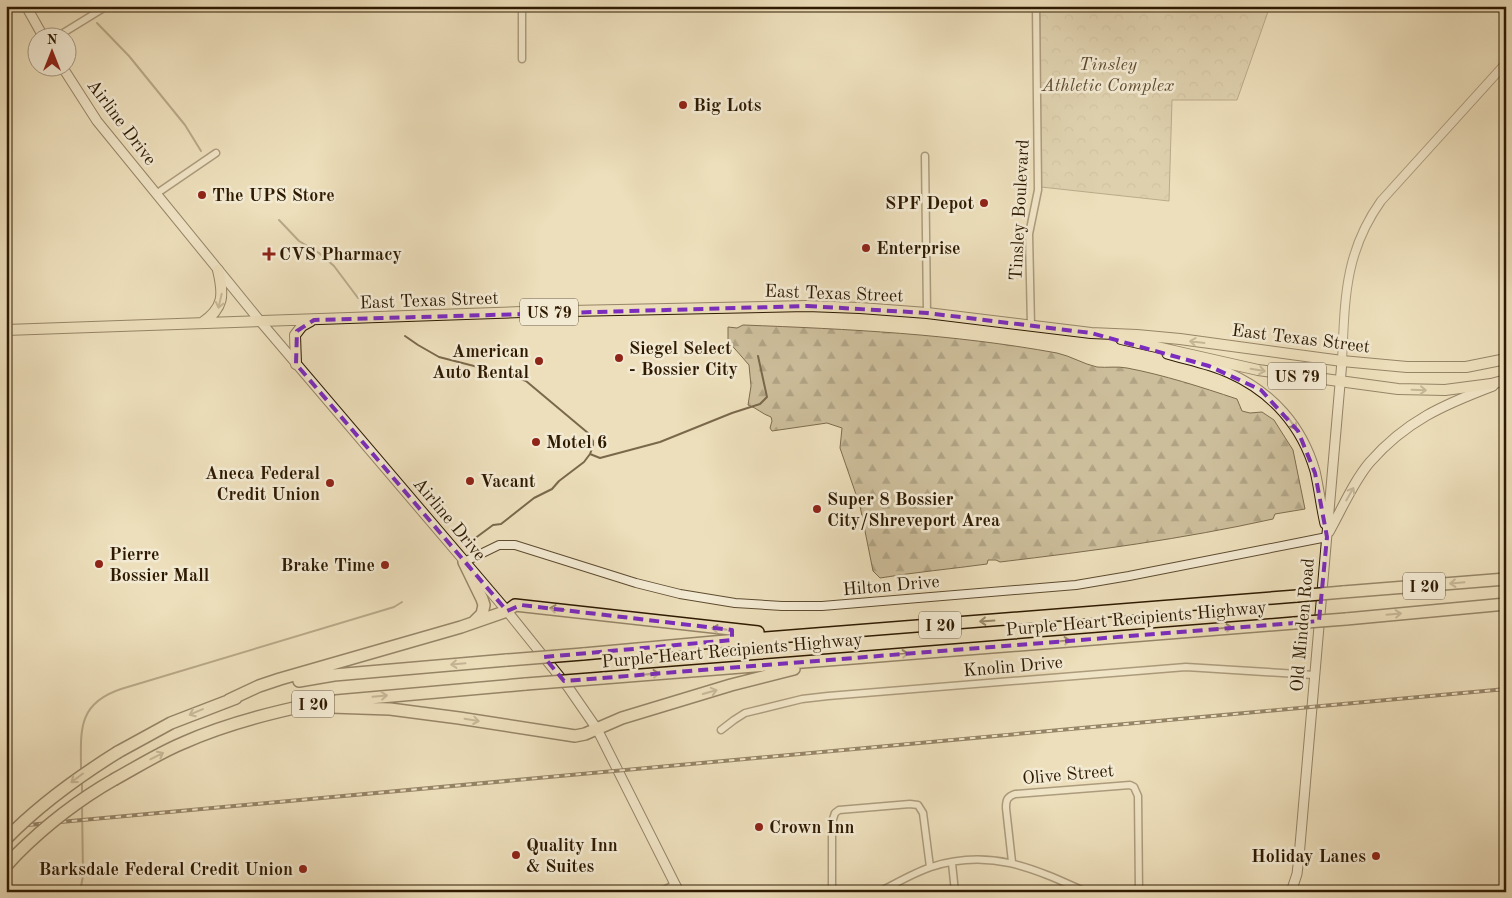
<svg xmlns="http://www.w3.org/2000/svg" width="1512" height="898" font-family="'Old Standard TT',serif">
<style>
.forest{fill:url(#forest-firs);stroke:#7e6c4e}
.park{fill:url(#park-crowns);stroke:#7e6c4e}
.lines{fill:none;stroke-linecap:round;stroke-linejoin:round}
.stream{stroke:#7a684b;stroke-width:2}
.minor-casing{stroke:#5e4b30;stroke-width:9}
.tertiary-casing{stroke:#5e4b30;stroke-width:10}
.secondary-casing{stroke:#2e1a01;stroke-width:11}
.primary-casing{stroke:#2e1a01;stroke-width:12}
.motorway-casing{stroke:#2e1a01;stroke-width:14}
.minor{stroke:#f3ead3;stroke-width:6}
.tertiary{stroke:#f3ead3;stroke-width:8}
.secondary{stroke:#f3ead3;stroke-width:9}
.primary{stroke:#eddfbb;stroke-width:10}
.motorway{stroke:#eddfbb;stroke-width:11}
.rail-casing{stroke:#2e1a01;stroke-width:4}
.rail{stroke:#f3ead3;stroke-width:2;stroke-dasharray:5.5;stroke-linecap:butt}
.motorway-bridge-casing{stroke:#2e1a01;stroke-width:14;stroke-linecap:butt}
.motorway-bridge{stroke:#eddfbb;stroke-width:11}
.oneway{stroke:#978667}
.oneway2{stroke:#9a8c74}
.marked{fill:none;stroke:#7b2cbf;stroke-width:4;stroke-dasharray:10 6;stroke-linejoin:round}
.poi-dot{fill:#8f2418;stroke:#f3ead3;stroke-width:2}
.labels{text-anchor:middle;stroke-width:5;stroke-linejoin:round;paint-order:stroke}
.shield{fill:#f3ead3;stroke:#695840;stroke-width:1}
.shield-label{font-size:16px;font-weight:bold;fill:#2e1a01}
.park-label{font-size:18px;font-style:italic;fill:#5e4b2f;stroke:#f3ead3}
.poi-label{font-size:18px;font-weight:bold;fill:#2e1a01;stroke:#f3ead3;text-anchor:start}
.street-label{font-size:18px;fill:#2e1a01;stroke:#f3ead3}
</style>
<defs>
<pattern id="forest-firs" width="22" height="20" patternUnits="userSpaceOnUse" patternTransform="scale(1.25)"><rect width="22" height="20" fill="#cdbe9b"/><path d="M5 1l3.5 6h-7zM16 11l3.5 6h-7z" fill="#b0a384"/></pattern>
<pattern id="park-crowns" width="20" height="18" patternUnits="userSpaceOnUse" patternTransform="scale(1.25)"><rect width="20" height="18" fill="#cdbe9b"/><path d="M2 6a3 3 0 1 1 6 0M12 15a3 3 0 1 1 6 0" fill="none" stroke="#b0a384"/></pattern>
</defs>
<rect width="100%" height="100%" fill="#eddfbb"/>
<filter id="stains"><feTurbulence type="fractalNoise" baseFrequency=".004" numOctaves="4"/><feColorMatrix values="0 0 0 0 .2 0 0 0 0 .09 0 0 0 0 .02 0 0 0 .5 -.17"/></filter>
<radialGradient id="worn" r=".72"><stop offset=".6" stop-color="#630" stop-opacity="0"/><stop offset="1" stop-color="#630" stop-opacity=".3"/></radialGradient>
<!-- forest -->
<path class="forest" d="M743,325C848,329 953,334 1057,353C1071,356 1083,364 1097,367C1107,368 1117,366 1127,368C1164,375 1201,387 1237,399L1242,411L1250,413L1262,412L1274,420L1279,428L1293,450L1305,509L1275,514L1273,519C1183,539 1092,551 1000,562L996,560H988L987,564C951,569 916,572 880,578L873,571L860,506L840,448L842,428L827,423L772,431L770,428L772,421L771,417C762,414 757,408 748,405L751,386L749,365L728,341V327L737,328Z"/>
<!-- park -->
<path class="park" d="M1040,6H1270L1237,100H1172L1169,201L1041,187Z"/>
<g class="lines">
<!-- stream -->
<path class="stream" d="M97,23L129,56L185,125L201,151
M279,220L299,241L319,253L334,266L358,298
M405,336L418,345L439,357L513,376L526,381L588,433L593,441V446L590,454L584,462L559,481L552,489L534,498L501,524L493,525L470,542
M590,454L600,458L660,442L732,413L760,404L767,397L758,356
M81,772C81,732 76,704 121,689L394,607L402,602
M82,781V794
M80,892L83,876L82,804"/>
<!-- minor casing -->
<g class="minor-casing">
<path id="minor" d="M55,38L107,6
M522,59V6
M925,156L927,313
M156,194L216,153
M1031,326L1029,234L1038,190L1036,6
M721,730L734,720L745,713L802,699L828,696L1186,667L1314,675
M1012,862L1006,808C1006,800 1007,797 1015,794L1130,785L1134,787L1138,796L1139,892
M952,863L955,892
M655,892L666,889L675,884
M832,892V822L835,813L839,810L910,804L918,805L923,813L930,867
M879,892C895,884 913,873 931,867C990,848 1033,868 1086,892"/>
</g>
<!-- tertiary casing -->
<g class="tertiary-casing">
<path id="tertiary" d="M1342,361C1345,300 1344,253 1381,201L1506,63
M464,562L499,545H515L636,583L680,594L735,603L782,606H822L1076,585L1129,576L1327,537"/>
</g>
<!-- secondary casing -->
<g class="secondary-casing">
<path id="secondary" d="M26,6L44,38
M63,68L97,121L260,321L507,611L568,687L597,729L679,892
M1167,354C1187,360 1209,364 1229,373C1272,392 1302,426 1315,471C1319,488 1321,507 1325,524
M1329,532C1342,509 1353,482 1370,462C1406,421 1443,405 1493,386
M1291,892L1297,874L1299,857L1342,361"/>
</g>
<!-- primary casing -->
<g class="primary-casing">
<path id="primary" d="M202,323C224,308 224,295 218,270
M6,330L521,312L807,306L860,308L927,313L1091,333L1137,335L1180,339L1342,361L1407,367H1466L1506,359
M1121,339L1258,370L1398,389L1445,390L1491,384L1506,380
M296,364L295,335L302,326L311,321"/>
</g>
<!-- motorway casing -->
<g class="motorway-casing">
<path id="motorway" d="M464,562L482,599L484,605L482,614L474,622
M1343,592L1506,579
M1346,619L1506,604
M583,654L714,642L1297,596
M603,678L1294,623
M299,681L334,675L507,660
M229,700L259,686L280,679L461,627L507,611L515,605L758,632
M336,701L526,684
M301,706L390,709L459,718L575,736L585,734L622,718L731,685L794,669
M118,752L171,723L236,698
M115,779C137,767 159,753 183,743C223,725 265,714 308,705
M6,866L16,855"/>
</g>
<!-- minor -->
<use href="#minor" class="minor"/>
<!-- tertiary -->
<use href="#tertiary" class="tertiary"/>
<!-- secondary -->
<use href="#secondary" class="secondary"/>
<!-- primary -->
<use href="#primary" class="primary"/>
<!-- motorway -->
<use href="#motorway" class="motorway"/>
<!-- rail casing -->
<g class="rail-casing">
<path id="rail" d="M6,827L1506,689"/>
</g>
<!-- rail -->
<use href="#rail" class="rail"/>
<!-- motorway-bridge casing -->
<g class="motorway-bridge-casing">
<path id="motorway-bridge" d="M1297,596L1343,592
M1294,623L1346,619
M507,660L583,654
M526,684L603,678
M6,839C39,805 78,777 118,752
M16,855C46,825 78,800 115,779"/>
</g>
<!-- motorway-bridge -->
<use href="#motorway-bridge" class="motorway-bridge"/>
</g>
<!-- one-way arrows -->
<defs><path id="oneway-shaft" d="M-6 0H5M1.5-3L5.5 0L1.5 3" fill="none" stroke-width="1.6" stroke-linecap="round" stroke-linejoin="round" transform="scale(1.25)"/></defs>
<g class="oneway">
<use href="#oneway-shaft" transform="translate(220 301) rotate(103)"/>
<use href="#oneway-shaft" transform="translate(1197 342) rotate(-173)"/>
<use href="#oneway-shaft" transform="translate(1258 370) rotate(10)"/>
<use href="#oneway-shaft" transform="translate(1419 390) rotate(2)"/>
<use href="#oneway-shaft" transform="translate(1457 583) rotate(175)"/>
<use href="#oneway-shaft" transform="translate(557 609) rotate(-173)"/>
<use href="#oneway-shaft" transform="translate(1394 614) rotate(-5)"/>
<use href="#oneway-shaft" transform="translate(987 621) rotate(176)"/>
<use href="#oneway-shaft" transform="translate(1225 628) rotate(-5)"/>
<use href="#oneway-shaft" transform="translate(719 629) rotate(-174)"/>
<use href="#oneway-shaft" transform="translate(1063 641) rotate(-5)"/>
<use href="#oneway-shaft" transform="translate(901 654) rotate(-5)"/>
<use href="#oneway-shaft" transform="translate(458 664) rotate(175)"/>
<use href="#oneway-shaft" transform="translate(652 674) rotate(-5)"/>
<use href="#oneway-shaft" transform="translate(710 692) rotate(-16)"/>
<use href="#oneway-shaft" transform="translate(380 696) rotate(-5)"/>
<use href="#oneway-shaft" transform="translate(196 712) rotate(157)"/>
<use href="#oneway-shaft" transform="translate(472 720) rotate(9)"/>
<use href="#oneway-shaft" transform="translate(157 756) rotate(-27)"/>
<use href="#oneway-shaft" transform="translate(77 778) rotate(143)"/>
</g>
<g class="oneway2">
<use href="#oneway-shaft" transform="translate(1292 423) rotate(55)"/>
<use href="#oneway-shaft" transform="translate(1350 494) rotate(-60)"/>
</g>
<!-- marked area -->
<path d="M0 0H1512V898H0ZM807,306L927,313L1091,333L1209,366L1261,390L1298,431L1315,473L1327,537L1319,621L564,681L544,657L732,640V630L521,605L507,611L296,364L297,331L314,320Z" fill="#eddfbb" fill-opacity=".55" fill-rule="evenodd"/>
<path class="marked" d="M807,306L927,313L1091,333L1209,366L1261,390L1298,431L1315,473L1327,537L1319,621L564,681L544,657L732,640V630L521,605L507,611L296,364L297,331L314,320Z"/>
<!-- markers -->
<g class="poi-dot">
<circle cx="683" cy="105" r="5"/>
<circle cx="202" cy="195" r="5"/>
<circle cx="984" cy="203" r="5"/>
<circle cx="866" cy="248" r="5"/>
<path d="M266.5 246.5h5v5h5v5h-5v5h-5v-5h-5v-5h5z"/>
<circle cx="619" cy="358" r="5"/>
<circle cx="539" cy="361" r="5"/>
<circle cx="536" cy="442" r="5"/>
<circle cx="470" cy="481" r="5"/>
<circle cx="330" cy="483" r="5"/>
<circle cx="817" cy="509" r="5"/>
<circle cx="99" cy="564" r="5"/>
<circle cx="385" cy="565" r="5"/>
<circle cx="759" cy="827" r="5"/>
<circle cx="516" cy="855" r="5"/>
<circle cx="1376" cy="856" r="5"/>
<circle cx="303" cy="869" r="5"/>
</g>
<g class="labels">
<!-- shield labels -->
<g class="shield">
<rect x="520" y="298.5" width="58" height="27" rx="4"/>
<rect x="1268" y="362.5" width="58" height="27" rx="4"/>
<rect x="1403" y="572.5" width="42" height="27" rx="4"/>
<rect x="919" y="611.5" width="42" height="27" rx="4"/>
<rect x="292" y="690.5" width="42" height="27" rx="4"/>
</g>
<g class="shield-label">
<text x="549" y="318">US 79</text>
<text x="1297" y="382">US 79</text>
<text x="1424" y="592">I 20</text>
<text x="940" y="631">I 20</text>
<text x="313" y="710">I 20</text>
</g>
<!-- park labels -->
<g class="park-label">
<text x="1108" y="70">Tinsley<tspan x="1108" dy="21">Athletic Complex</tspan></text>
</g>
<!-- poi labels -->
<g class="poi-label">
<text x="693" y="111">Big Lots</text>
<text x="212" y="201">The UPS Store</text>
<text x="974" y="209" text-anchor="end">SPF Depot</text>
<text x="876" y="254">Enterprise</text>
<text x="279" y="260">CVS Pharmacy</text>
<text x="629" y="354">Siegel Select<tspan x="629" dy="21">- Bossier City</tspan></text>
<text x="529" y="357" text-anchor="end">American<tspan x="529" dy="21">Auto Rental</tspan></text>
<text x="546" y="448">Motel 6</text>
<text x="320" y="479" text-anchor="end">Aneca Federal<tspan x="320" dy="21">Credit Union</tspan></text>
<text x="480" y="487">Vacant</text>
<text x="827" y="505">Super 8 Bossier<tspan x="827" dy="21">City/Shreveport Area</tspan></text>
<text x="109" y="560">Pierre<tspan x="109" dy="21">Bossier Mall</tspan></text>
<text x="375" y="571" text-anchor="end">Brake Time</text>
<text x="769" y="833">Crown Inn</text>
<text x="526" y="851">Quality Inn<tspan x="526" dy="21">&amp; Suites</tspan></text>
<text x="1366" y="862" text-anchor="end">Holiday Lanes</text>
<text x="293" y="875" text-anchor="end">Barksdale Federal Credit Union</text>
</g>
<!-- street labels -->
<g class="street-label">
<text transform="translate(122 122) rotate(53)" y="6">Airline Drive</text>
<text transform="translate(1019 210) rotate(-87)" y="6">Tinsley Boulevard</text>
<text transform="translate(834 293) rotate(2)" y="6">East Texas Street</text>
<text transform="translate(429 300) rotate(-2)" y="6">East Texas Street</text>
<text transform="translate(1301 338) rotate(7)" y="6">East Texas Street</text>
<text transform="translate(450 519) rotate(50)" y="6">Airline Drive</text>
<text transform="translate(891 585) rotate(-5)" y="6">Hilton Drive</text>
<text transform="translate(1136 618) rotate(-5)" y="6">Purple Heart Recipients Highway</text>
<text transform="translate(1302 625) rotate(-85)" y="6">Old Minden Road</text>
<text transform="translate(732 650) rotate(-5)" y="6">Purple Heart Recipients Highway</text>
<text transform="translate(1013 666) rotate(-5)" y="6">Knolin Drive</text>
<text transform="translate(1068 774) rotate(-5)" y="6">Olive Street</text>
</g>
</g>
<!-- margin -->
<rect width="1512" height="898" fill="none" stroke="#eddfbb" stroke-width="25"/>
<rect x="8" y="8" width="1497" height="883" fill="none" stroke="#2e1a01" stroke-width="2.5"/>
<rect x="12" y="12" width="1487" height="873" fill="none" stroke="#2e1a01"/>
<!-- north arrow -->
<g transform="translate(52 52)"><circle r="24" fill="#f3ead3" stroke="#a4977f"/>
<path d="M0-4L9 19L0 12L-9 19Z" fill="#8f2418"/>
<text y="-8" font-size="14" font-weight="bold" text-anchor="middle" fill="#2e1a01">N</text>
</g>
<rect width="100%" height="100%" filter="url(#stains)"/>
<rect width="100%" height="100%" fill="url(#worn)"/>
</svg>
